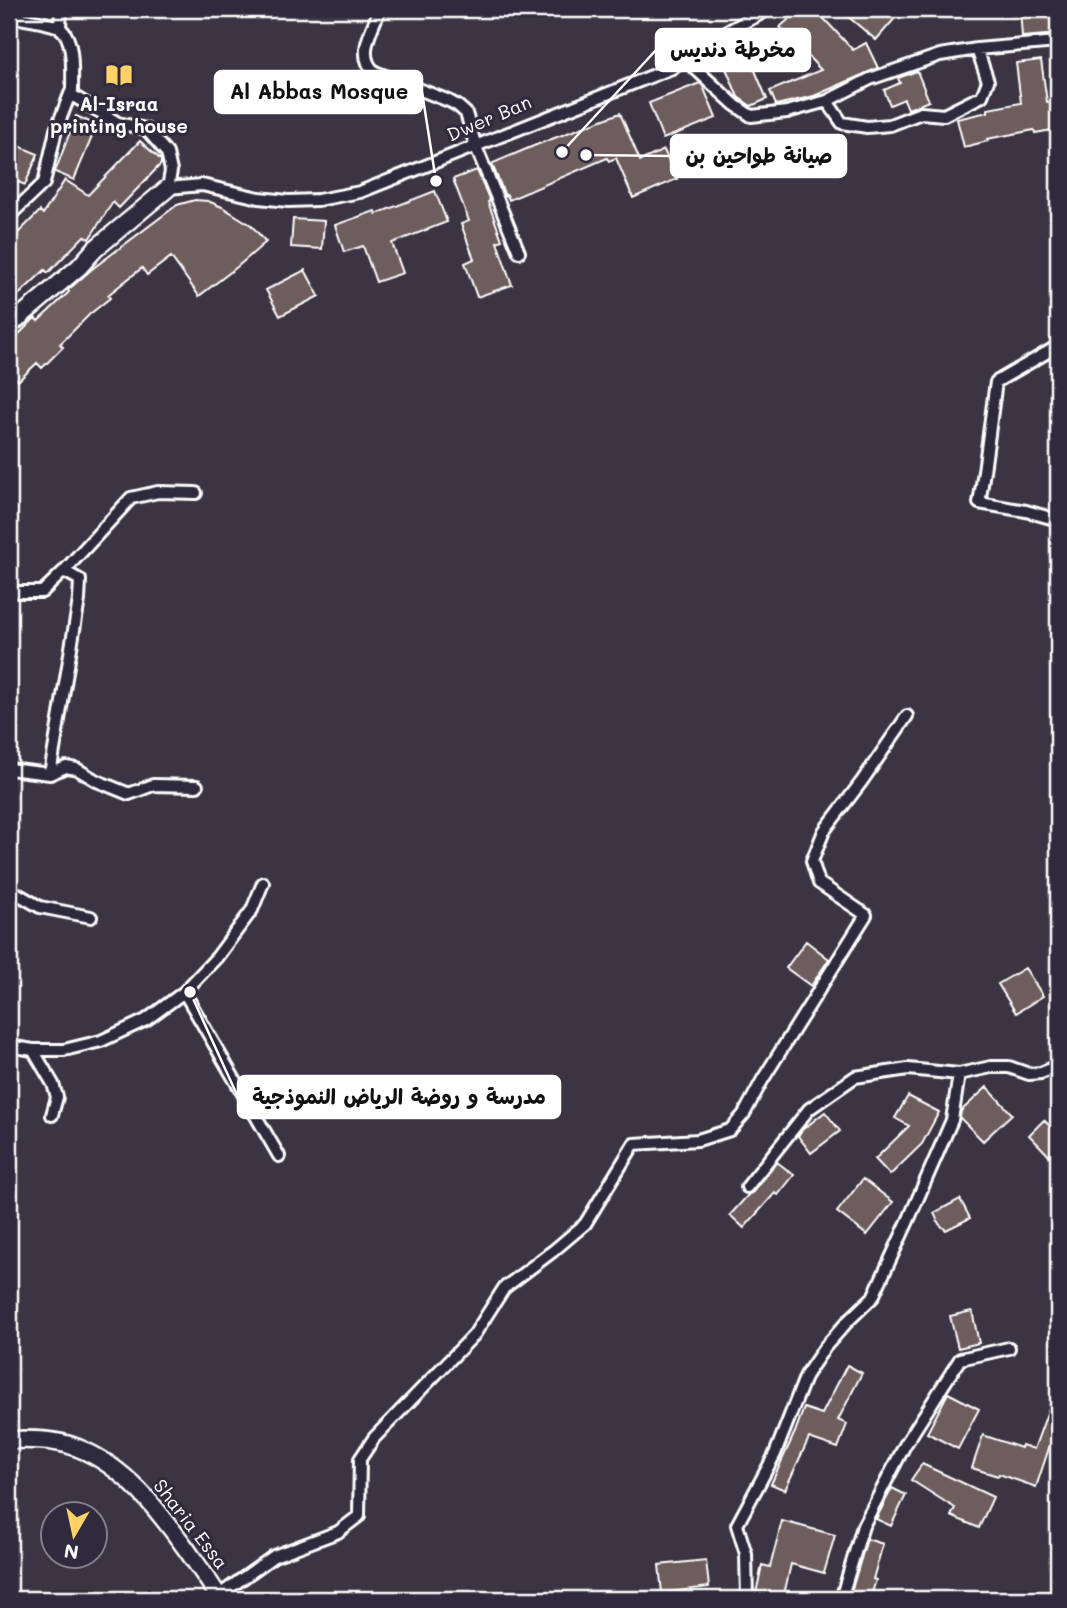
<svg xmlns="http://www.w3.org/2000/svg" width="1067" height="1608" font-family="Mali,'Playpen Sans Arabic',sans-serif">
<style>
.building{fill:#6d5d5b;stroke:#fff;stroke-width:2}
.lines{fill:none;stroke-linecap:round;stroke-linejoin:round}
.street-casing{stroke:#fff;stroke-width:16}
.secondary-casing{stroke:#fff;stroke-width:21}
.street{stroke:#2f2a3d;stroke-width:10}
.secondary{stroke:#2f2a3d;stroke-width:16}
.labels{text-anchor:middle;stroke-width:6;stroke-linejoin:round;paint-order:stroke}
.poi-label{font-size:19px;font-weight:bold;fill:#fff;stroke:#2f2a3d}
.street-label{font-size:19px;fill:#fff;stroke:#2f2a3d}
.leader{fill:none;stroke:#fff;stroke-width:2.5}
.callout-dot{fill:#fff;stroke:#2f2a3d;stroke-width:2.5}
.callout{fill:#fff;stroke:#fff;stroke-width:2.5}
.callout-label{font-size:21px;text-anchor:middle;font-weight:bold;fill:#111}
</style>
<rect width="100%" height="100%" fill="#3b3443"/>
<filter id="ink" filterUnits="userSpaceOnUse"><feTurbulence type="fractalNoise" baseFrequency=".0143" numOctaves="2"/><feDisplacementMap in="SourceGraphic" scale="14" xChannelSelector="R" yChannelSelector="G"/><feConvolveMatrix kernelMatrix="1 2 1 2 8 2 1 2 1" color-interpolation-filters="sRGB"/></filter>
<g filter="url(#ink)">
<!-- building -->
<path class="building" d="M800,9H815L853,50L866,43L878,68L814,96L776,105L770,91L821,70L780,27Z
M839,9H903L876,40Z
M1020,9H1057L1058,34L1022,37Z
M749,56L767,99L751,106L738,97L725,66Z
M1041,60L1047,102L1055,101L1058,129L1035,133L1034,130L987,139L988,141L964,147L957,119L988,112V109L1021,103L1016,63Z
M917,71L929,101L908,109L904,99L890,105L884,90L900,83L898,78Z
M700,83L703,86L716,118L663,139L649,103Z
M620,113L640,161L664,150L677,179L633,198L616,158L609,161L607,158L509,200L507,195L505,196L492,164L493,163L536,145Z
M76,116L97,125L74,180L55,172Z
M140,141L161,160V164L119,208L113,202L89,239L84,236L48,273L45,270L9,304V251L17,243L13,238L40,211L43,214L65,180L88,195Z
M9,142L38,154L25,185L9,178Z
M477,170L490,201L488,202L502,240L497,242L512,285L477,297L465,263L474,259L461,224L469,221L453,179Z
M435,191L447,222L392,243L403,273L376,282L363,246L344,252L335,225L375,211L376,214Z
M195,200L208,201L222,207L251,225L266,242L237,267L199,296L171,257L147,275L142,268L108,295L110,298L90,314L60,344L63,347L42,368L37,363L18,381L9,371V351L17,342L14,339L35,318L38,321L69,292L68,290L92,269L177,205Z
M293,219L324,221L322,249L291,247Z
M305,270L319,296L280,316L266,290Z
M806,941L829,959L811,986L786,968Z
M1025,968L1043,996L1016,1013L998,984Z
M987,1087L1012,1114L983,1141L960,1118L961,1111Z
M908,1096L939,1112L922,1144L890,1175L875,1159L909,1126L895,1118Z
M825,1112L840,1131L811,1153L798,1136L802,1130Z
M1044,1120L1058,1135V1165L1029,1135Z
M777,1162L794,1175L778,1195L775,1193L744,1228L730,1215L748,1195L753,1192Z
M863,1179L893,1202L867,1235L837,1212Z
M960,1199L970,1218L946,1230L939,1224L934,1213Z
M972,1311L979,1343L958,1348L950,1316Z
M847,1365L862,1373L838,1420L847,1424L838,1448L809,1438L785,1490L771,1484L795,1432L804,1408L822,1414Z
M948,1393L979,1409L958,1449L927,1433Z
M1050,1405L1058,1408V1447L1050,1445L1036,1487L999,1474L998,1476L972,1468L983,1435L1021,1448L1022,1445L1034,1449Z
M922,1464L993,1497L979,1528L951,1516L955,1508L911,1480Z
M892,1488L906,1495L891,1526L876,1519Z
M782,1521L835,1535L824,1573L791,1564L783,1599L755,1598L762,1565L770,1567Z
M867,1539L883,1544L873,1579L876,1580L870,1599H849Z
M706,1560L709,1587L662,1593L659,1565Z"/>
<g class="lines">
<!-- street casing -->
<g class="street-casing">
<path id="street" d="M380,9C373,28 355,56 375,72L449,101L458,106L466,113L476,147L519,252
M9,16C21,19 48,22 58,27C75,35 72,73 72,90L70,94L118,123L146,129L167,153L171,171L168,188L202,185L259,198L288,201L318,200L360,192L672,68L686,60L708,42L769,9
M60,27L61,9
M686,60L735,105L751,116L787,112L827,101L870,79L940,55L977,49L1058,42
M827,101L842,123L867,127L890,125L921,113L944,115L982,96L988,81L977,49
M9,216L44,183L56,130L70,94
M1058,346L996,382C990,423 986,463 979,503L1026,511L1058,520
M9,592H42L64,571L131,498L158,492L196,493
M9,769L50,774L79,600L80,580L64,571
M50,774L66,767L77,769L97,781L129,794L153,785L197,786
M9,889L40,907L91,917
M184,992L279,1156
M9,1046L33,1050H64L101,1041L146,1020L184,992L217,957L252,910L263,883
M33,1050L53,1084L57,1097L52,1115
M747,1187L809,1109L855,1077L908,1069L959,1074L991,1067H1009L1029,1074L1041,1073L1058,1066
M218,1596L274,1556L338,1532L359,1516L360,1459L374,1438L474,1335L504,1288L553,1251L585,1224L634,1144L698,1140L730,1130L744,1114L763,1079L866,915L819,883L812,861L824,831L862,781L907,716
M747,1599L746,1554L737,1525L775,1454L806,1375L825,1347L848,1321L873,1297L908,1221L952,1120L959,1074
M841,1599L863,1526L905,1445L960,1359L1009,1348"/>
</g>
<!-- secondary casing -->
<g class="secondary-casing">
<path id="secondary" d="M9,326L79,267L95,249L168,188
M9,1440C31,1439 57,1439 78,1448C126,1467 158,1510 187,1550C198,1566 210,1582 220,1599"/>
</g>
<!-- street -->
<use href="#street" class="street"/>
<!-- secondary -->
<use href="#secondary" class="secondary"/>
</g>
</g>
<!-- icons -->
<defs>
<g id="library-bare" transform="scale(2.1)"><path d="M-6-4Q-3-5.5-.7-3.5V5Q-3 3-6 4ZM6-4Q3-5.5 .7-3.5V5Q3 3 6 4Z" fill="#ffd166" stroke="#2f2a3d" stroke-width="2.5" paint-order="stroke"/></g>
</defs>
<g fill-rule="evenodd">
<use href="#library-bare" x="119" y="75"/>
</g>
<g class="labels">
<!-- poi labels -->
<g class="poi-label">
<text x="119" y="111">Al-Israa<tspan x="119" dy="22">printing house</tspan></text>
</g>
<!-- street labels -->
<g class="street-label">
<text transform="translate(489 118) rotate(-23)" y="7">Dwer Ban</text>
<text transform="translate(191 1524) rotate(52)" y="7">Sharia Essa</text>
</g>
</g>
<!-- callouts -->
<path class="leader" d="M562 152L656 50M436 181L422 92M586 155L671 156M190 992L238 1097"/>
<g class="callout-dot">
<circle cx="562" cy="152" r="7"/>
<circle cx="436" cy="181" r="7"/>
<circle cx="586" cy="155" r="7"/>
<circle cx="190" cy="992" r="7"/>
</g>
<g class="callout">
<rect x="656" y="29" width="154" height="42" rx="7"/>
<rect x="215" y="71" width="207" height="42" rx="7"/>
<rect x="671" y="135" width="175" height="42" rx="7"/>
<rect x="238" y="1076" width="322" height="42" rx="7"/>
</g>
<g class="callout-label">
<text x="733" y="57">مخرطة دنديس</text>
<text x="319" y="99">Al Abbas Mosque</text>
<text x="759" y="163">صيانة طواحين بن</text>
<text x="399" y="1104">مدرسة و روضة الرياض النموذجية</text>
</g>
<!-- margin -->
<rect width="1067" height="1608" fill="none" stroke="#2f2a3d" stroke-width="35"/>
<rect x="18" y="18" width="1032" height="1573" fill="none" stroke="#fff" stroke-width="2.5" filter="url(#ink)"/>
<!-- north arrow -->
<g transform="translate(74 1535) rotate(189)"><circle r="33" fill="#2f2a3d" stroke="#827f8b" stroke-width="2"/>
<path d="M0-5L12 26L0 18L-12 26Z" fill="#ffd166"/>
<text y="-10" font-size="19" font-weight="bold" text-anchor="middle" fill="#ffffff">N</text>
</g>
</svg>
